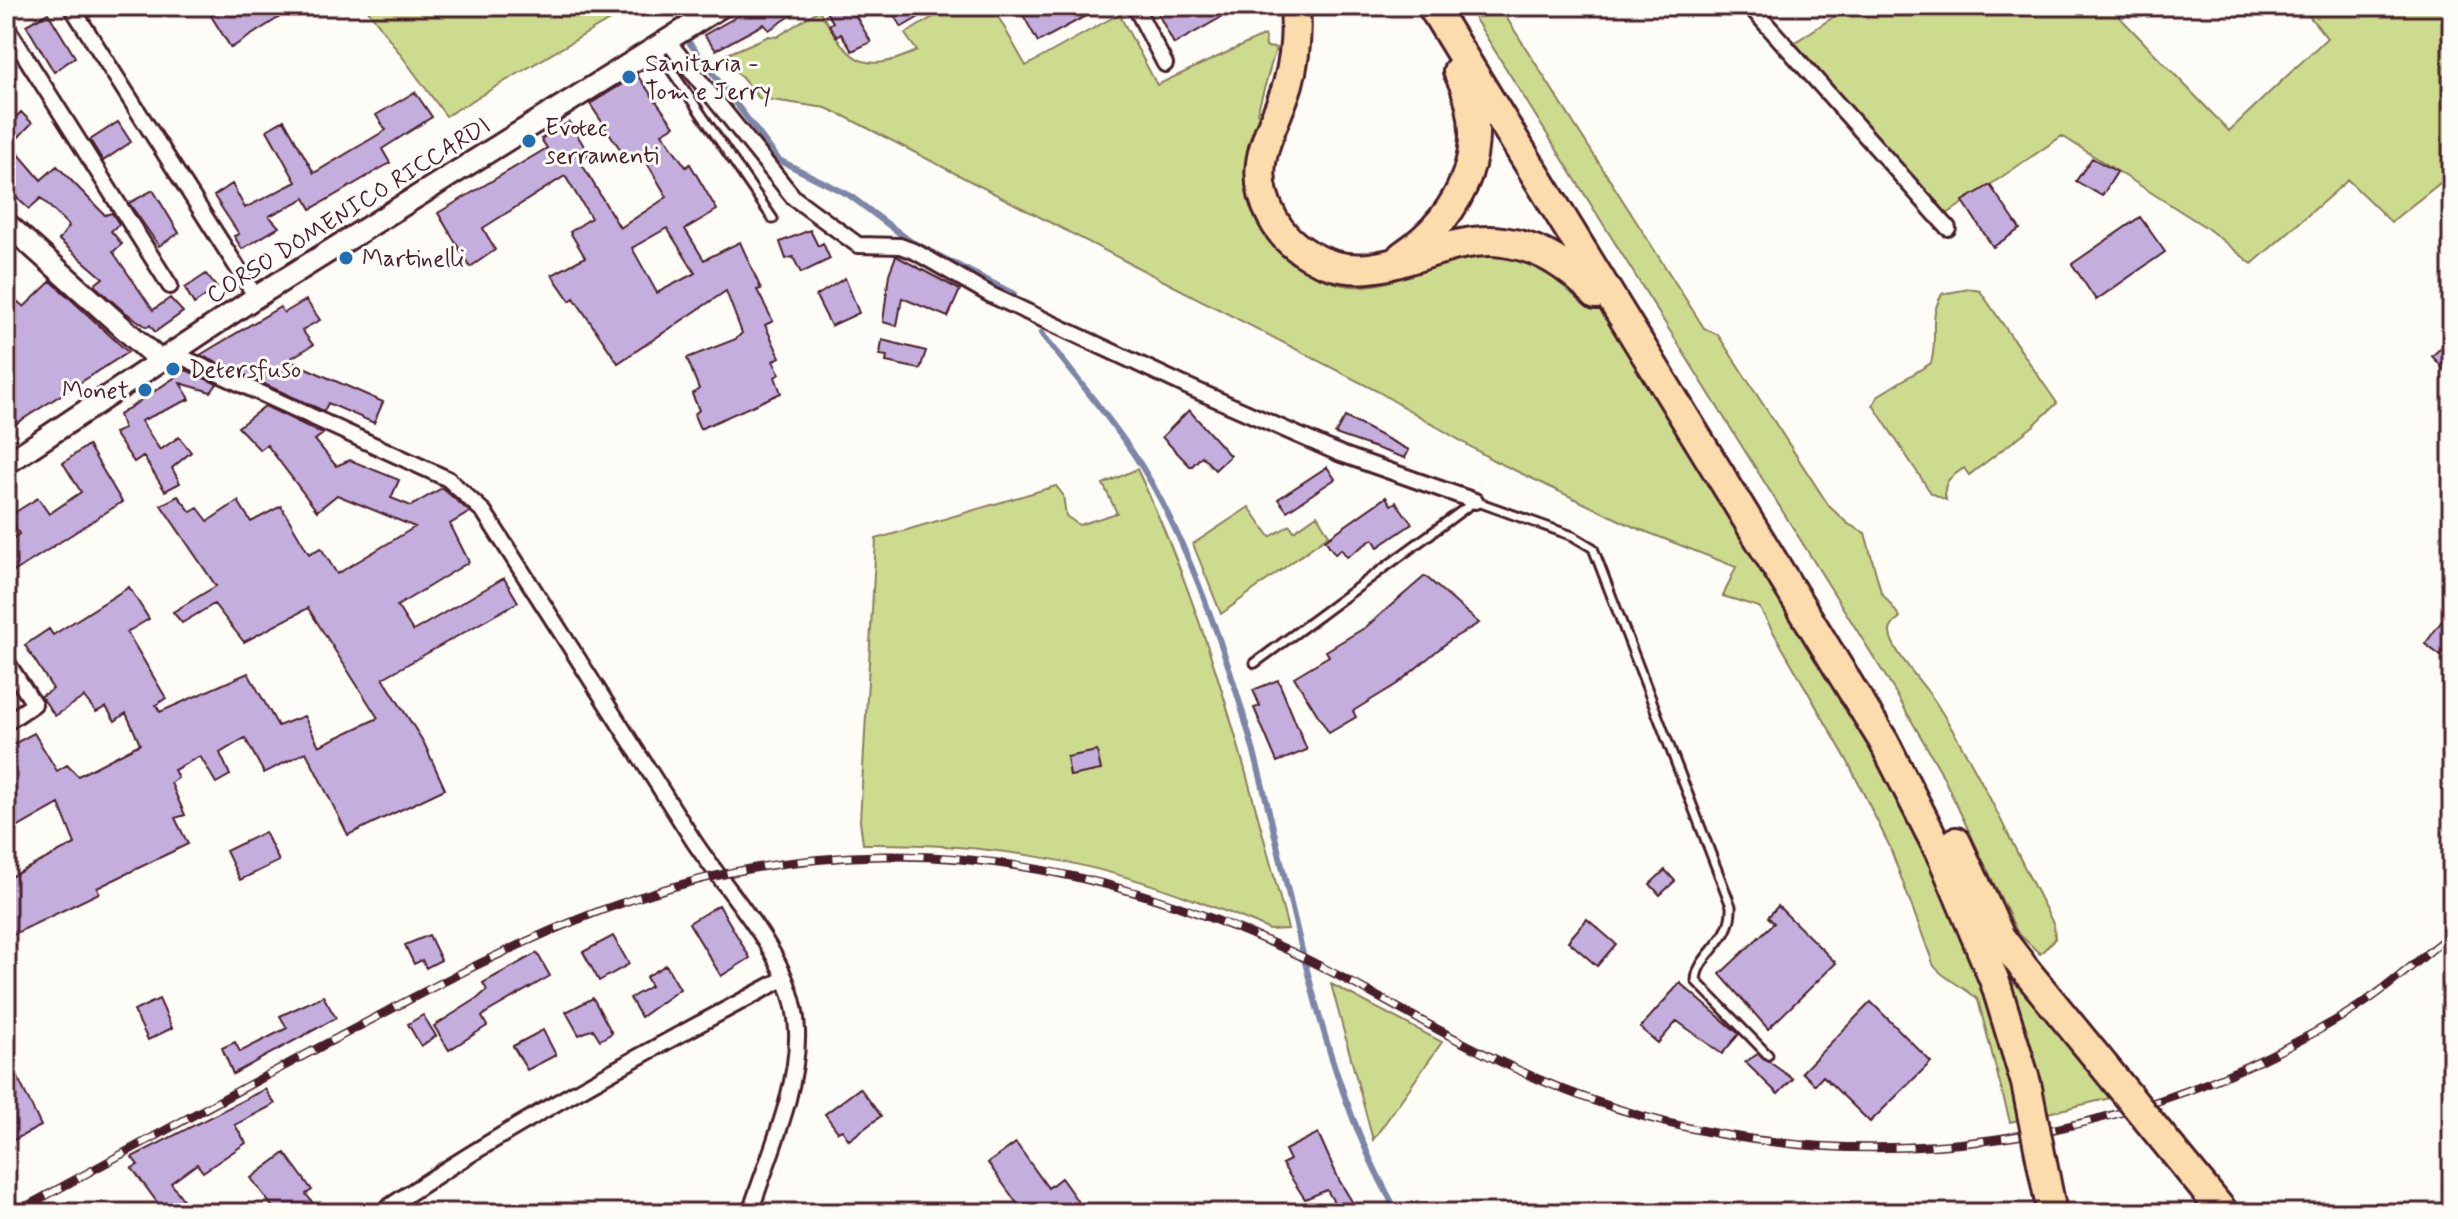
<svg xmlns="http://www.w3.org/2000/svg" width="2458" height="1219" font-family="Mynerve,sans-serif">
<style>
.green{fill:#cddb8f;stroke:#8c7d5d;stroke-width:2}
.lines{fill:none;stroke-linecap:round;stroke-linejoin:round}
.stream{stroke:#7c87a7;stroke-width:6}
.building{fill:#c4aedd;stroke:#4a1f2b;stroke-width:2;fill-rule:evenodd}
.lane-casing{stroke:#4a1f2b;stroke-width:13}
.street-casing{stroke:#4a1f2b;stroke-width:20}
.secondary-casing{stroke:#4a1f2b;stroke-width:26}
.highway-casing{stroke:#4a1f2b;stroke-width:34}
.lane{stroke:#fdfcf7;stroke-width:7}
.street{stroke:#fdfcf7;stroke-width:14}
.secondary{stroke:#fdfcf7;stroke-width:20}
.highway{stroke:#fcdcac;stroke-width:28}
.rail-casing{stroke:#4a1f2b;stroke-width:9}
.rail{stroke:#fdfcf7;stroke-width:6;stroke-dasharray:18;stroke-linecap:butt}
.highway-bridge-casing{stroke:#4a1f2b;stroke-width:34;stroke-linecap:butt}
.highway-bridge{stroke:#fcdcac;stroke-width:28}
.poi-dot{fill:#1f6fb2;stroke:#fdfcf7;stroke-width:3}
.labels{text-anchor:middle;stroke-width:6;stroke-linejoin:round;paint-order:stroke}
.poi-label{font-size:24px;fill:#4a1f2b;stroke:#fdfcf7;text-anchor:start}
.street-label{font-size:24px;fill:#4a1f2b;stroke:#fdfcf7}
</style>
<rect width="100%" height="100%" fill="#fdfcf7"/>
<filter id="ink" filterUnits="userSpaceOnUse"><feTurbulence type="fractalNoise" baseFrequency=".0125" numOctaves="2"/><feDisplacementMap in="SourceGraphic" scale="16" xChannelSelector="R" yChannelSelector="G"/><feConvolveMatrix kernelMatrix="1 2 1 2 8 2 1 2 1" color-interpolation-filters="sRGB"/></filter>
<g filter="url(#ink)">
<!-- green -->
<path class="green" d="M365,6H633L446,116Z
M945,6H992L1026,66L1119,14L1157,85L1265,35L1266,47L1276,48L1257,113L1262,116L1274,242C1292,258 1307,273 1329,281C1368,295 1400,278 1435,265C1505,237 1563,263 1609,318L1897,785L1985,988L2026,982L2119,1096L2010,1122L1978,1000C1965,986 1946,981 1934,966L1889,845L1847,760L1759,607L1723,596L1736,567L1634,527L1493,460L1377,391L846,117L826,108L759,98L723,56L769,36L777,37L819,10C849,59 859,77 917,51L905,34L946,9Z
M1467,6H1499L1704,328L1718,335L1829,506L1848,524L1865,533L1881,592L1900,617C1896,621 1891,625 1890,631C1888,647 1926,687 1936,703C1982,775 2014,850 2054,925L2055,939L2040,954L2017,932L1940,770L1888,680Z
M1850,6H2109L2229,131L2327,38L2301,6H2452V180L2449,176L2391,222L2348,180L2252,264L2207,228L2062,136L1947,214L1791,45Z
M1969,289L1980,291L2057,403L2032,427L1969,475L1964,468C1949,478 1942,482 1946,500L1931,493L1873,405L1879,395L1931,363C1939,334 1927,320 1942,294Z
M1137,469C1208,618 1246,771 1288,929L1269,930C1247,918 1223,911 1200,902C1086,858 984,843 863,844L860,821L876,539L1056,486L1063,495L1066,516L1079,525L1117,513L1103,484Z
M1249,507L1270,537L1290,525L1294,531L1317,515L1329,535L1221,614L1193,544Z
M1331,984L1442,1042L1373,1140Z"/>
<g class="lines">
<!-- stream -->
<path class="stream" d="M688,41L779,160L849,195L910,241L1014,294
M1041,333C1072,372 1105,412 1133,453C1183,526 1229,660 1252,745C1294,896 1318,1077 1398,1213"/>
</g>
<!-- building -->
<path class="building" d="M220,6H297L231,48L208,11L217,13Z
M756,6H806L769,30L764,24L716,50L704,35Z
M822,6H850L871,42L852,51L841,34L837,37L829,25L833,22Z
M901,6H938L902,27L892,12Z
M1018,6H1104L1038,42Z
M1154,6H1241L1174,44Z
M48,13L75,57L54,72L26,25Z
M637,75L674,126L662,133L686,167L690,164L717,210L685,229L704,260L740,242L761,289L757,290L773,321L765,325L780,357L773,361L780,374L775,377L781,393L700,429L694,415L699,410L692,394L699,389L687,358L736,339L742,333L726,291L618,363L574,298L570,301L552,275L585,257L570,232L591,218L565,176L483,228L495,250L470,267L438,213L547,148L541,139L569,122L589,154L580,161L620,228L667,197L643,156L630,164L590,104ZM667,228L695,273L657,293L632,248Z
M415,92L432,117L382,149L390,163L311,209L305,198L269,216L279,227L242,249L234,236L239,234L214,196L232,184L245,208L296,182L267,130L284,120L314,173L386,130L376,115Z
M21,112L32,123L11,145L41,180L57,166L105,215L112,213L119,224L111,231L122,244L113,252L153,310L170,298L183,312L155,332L150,325L147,327L122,310L94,285L103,278L59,240L69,226L41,198L29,209L6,188V127Z
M118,122L131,142L103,161L90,140Z
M2092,158L2117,172L2102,196L2076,181Z
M1990,185L2020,229L1993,247L1963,201Z
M153,190L179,233L159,246L129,203Z
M2140,217L2165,252L2096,300L2072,264Z
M810,230L818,246L823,243L830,259L801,273L793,257L786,259L780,242Z
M896,256L960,290L948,317L902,298L897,326L883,322L889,274Z
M206,274L217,288L194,304L185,288Z
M845,278L859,313L831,326L816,296Z
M51,281L128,352L6,430V292L24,307Z
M306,300L320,320L302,330L313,345L288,360L383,402L374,423L328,403L324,411L200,355L280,307L284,313Z
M2452,338V378L2432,356Z
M882,340L926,351L920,369L886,362L887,356L880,355Z
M186,370L217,384L211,392L180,383L190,399L141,421L160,450L179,437L191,452L172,468L180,483L165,491L143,456L134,462L114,433L124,429L119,415Z
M265,406L323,434L315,440L336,466L350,460L399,480L391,498L411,506L442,488L470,512L450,524L469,562L397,606L413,631L504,578L518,602L383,678L424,743L445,789L348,835L306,752L264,773L245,738L220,753L230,775L216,783L200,756L174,770L178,778L171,783L185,815L175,818L188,844L97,888L99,893L6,938V879L75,844L59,804L6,834V748L34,733L57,771L67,765L78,776L140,744L126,713L115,721L106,707L96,712L84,697L55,716L41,696L53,689L25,645L49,629L53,635L129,587L149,619L127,632L166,698L156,705L160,712L248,673L278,726L304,716L319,746L378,718L308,608L244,642L214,604L182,623L173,612L216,586L161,505L178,496L191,512L198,508L208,521L238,501L251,522L281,506L309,554L321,548L337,574L415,527L337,495L317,511L267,445L260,450L238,427Z
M1189,410L1230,456L1215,470L1202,456L1191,467L1162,437Z
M1345,417L1409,450L1405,458L1335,434Z
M88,445L122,502L6,577V543L19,534L9,516L38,498L49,514L81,492L63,463Z
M1327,467L1335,479L1287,511L1278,499Z
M1386,497L1391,505L1396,502L1412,524L1378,547L1373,539L1347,557L1341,549L1335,554L1325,540Z
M1425,576L1479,623L1450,640L1397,684L1353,711L1356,717L1329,733L1294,677L1329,656L1326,651L1366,627Z
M2452,607V640L2441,656L2425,644Z
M1278,680L1307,750L1277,762L1254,708L1260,706L1253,690Z
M1097,751L1101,770L1070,776L1067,757Z
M265,832L279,861L240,880L226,851Z
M1665,870L1675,881L1660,895L1650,884Z
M719,905L750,958L721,976L689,923Z
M1778,906L1836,963L1768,1029L1720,974L1774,923L1768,917Z
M1587,919L1616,944L1597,966L1568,941Z
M429,935L441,960L426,968L422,960L414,964L405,945Z
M613,936L629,964L599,981L583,952Z
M537,953L550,976L486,1013L482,1017L487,1026L449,1050L434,1026L478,998L487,990L483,983Z
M666,965L680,989L641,1017L630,998L651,986L646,977Z
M1680,983L1739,1034L1722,1054L1677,1021L1658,1043L1640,1028Z
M323,996L336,1018L233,1074L222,1048L235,1042L240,1052L287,1028L280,1016Z
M593,998L612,1033L600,1040L593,1029L579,1035L566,1012Z
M159,999L172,1028L148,1040L134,1011Z
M1871,1002L1931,1062L1870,1122L1823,1076L1815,1085L1802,1072Z
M423,1015L436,1036L421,1046L408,1024Z
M543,1030L556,1055L527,1070L513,1046Z
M6,1053L41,1126L6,1144Z
M1758,1054L1793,1079L1778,1094L1745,1062Z
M860,1088L881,1116L849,1140L842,1130L838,1132L825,1114Z
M265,1089L275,1104L235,1125L246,1143L203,1172L197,1164L171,1183L193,1213H165L132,1168L138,1165L132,1157Z
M1318,1133L1339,1180L1359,1213H1340L1327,1190L1305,1199L1282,1164L1290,1160L1285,1150Z
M1016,1143L1048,1188L1061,1178L1086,1213H1024L988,1163Z
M285,1153L312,1190L306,1194L316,1207L308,1213H277L251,1178Z"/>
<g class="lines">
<!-- lane casing -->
<g class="lane-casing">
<path id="lane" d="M214,6V7
M78,17L97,6
M656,48L773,219
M1255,663L1475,501L1573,536L1593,548L1731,906C1733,943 1697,953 1696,981L1768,1055"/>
</g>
<!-- street casing -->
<g class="street-casing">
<path id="street" d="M71,6L256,297
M1135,6L1165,64
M1750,6L1948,228
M6,26L170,286
M666,39L794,198L858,245L900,246L916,252L991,295L1184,385L1341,454L1475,501
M173,353L448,479L484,512C554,621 624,731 693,840C730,897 795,959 797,1031C799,1091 768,1156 750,1213
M6,661L34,704L6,723
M380,1213C509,1125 646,1052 783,979"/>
</g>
<!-- secondary casing -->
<g class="secondary-casing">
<path id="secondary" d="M6,223L160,361
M6,464L256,297L722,6"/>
</g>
<!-- highway casing -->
<g class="highway-casing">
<path id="highway" d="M1295,6C1297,32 1295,59 1288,84C1273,133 1244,164 1272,217C1280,233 1293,246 1309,255C1376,295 1435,233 1503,242C1542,247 1569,267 1596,294
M1432,6L1884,742L1943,858L1995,982
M1402,256C1464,214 1495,142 1458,71
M1956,842L2000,937L2023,967"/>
</g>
<!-- lane -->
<use href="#lane" class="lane"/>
<!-- street -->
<use href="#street" class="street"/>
<!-- secondary -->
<use href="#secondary" class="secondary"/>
<!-- highway -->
<use href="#highway" class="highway"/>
<!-- rail casing -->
<g class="rail-casing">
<path id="rail" d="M14,1213C123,1154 230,1094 339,1037C522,939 670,859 884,856C1026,854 1164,893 1292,952C1367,988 1438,1033 1514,1068C1783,1195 2096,1166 2348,1013C2385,991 2418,960 2452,933"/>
</g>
<!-- rail -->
<use href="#rail" class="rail"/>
<!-- highway-bridge casing -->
<g class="highway-bridge-casing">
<path id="highway-bridge" d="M2023,967L2224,1213
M1995,982L2026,1083L2052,1213"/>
</g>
<!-- highway-bridge -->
<use href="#highway-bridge" class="highway-bridge"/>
</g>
</g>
<!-- markers -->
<g class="poi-dot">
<circle cx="629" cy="77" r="8"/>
<circle cx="529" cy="141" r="8"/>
<circle cx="346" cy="258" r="8"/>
<circle cx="173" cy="369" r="8"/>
<circle cx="145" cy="390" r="8"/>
</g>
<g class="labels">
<!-- poi labels -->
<g class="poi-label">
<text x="645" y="71">Sanitaria -<tspan x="645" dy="28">Tom e Jerry</tspan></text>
<text x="545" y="135">Evotec<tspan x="545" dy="28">serramenti</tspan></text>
<text x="362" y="266">Martinelli</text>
<text x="189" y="377">Detersfuso</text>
<text x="129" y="398" text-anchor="end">Monet</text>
</g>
<!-- street labels -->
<g class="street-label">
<text transform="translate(348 210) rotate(-32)" y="8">CORSO DOMENICO RICCARDI</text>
</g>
</g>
<!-- margin -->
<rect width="2458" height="1219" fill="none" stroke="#fdfcf7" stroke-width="32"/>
<rect x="16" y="16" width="2426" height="1187" fill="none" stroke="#4a1f2b" stroke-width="3" filter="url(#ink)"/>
</svg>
